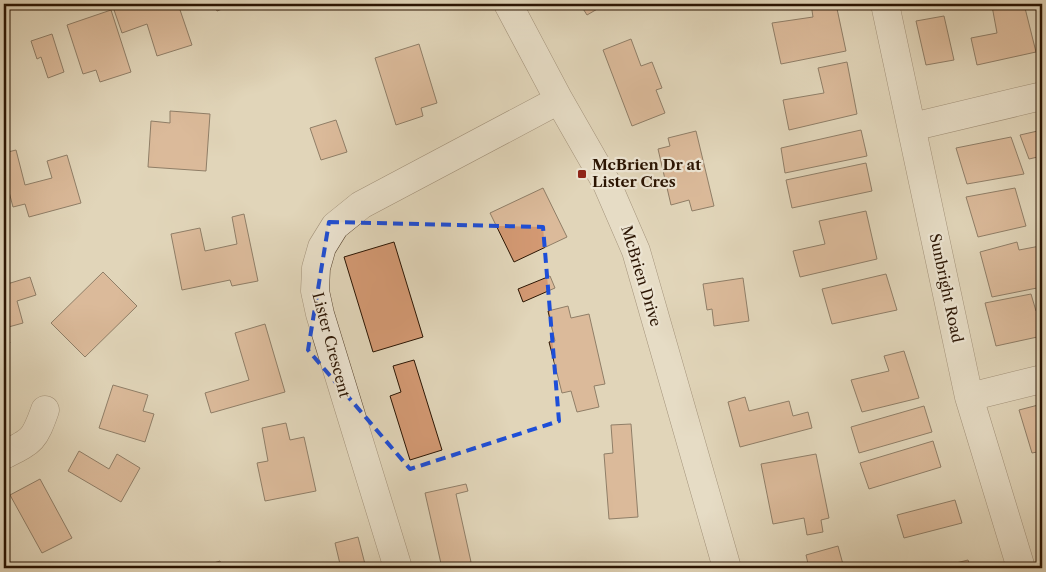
<svg xmlns="http://www.w3.org/2000/svg" width="1046" height="572" font-family="'Libre Caslon Text',serif">
<style>
.building{fill:#d39973;stroke:#2b1503}
.lines{fill:none;stroke-linecap:round;stroke-linejoin:round}
.minor-casing{stroke:#584530;stroke-width:29}
.minor{stroke:#ece4d2;stroke-width:28}
.marked{fill:none;stroke:#1d4ed8;stroke-width:4;stroke-dasharray:10 6;stroke-linejoin:round}
.poi-dot{fill:#8f2418;stroke:#ece4d2;stroke-width:2}
.labels{text-anchor:middle;stroke-width:4.5;stroke-linejoin:round;paint-order:stroke}
.poi-label{font-size:15px;font-weight:bold;fill:#2b1503;stroke:#ece4d2;text-anchor:start}
.street-label{font-size:15px;fill:#2b1503;stroke:#ece4d2}
</style>
<rect width="100%" height="100%" fill="#e1d5b9"/>
<filter id="stains"><feTurbulence type="fractalNoise" baseFrequency=".004" numOctaves="4"/><feColorMatrix values="0 0 0 0 .2 0 0 0 0 .09 0 0 0 0 .02 0 0 0 .5 -.17"/></filter>
<radialGradient id="worn" r=".72"><stop offset=".6" stop-color="#630" stop-opacity="0"/><stop offset="1" stop-color="#630" stop-opacity=".3"/></radialGradient>
<!-- building -->
<path class="building" d="M124,4H178L192,45L157,56L147,24L122,33L113,7Z
M214,4H235L217,11Z
M580,4H606L587,15Z
M811,4H836L846,51L781,64L772,23L813,17Z
M1002,4H1024L1036,52L977,65L971,38L997,33L992,6Z
M111,10L131,72L100,82L96,70L83,74L67,25Z
M944,16L954,60L926,65L916,21Z
M52,34L64,72L48,78L41,57L37,59L31,41Z
M631,39L641,66L652,62L662,88L656,90L665,113L632,126L603,50Z
M419,44L437,103L421,108L423,116L396,125L375,58Z
M847,62L857,114L789,130L783,100L824,93L818,68Z
M170,111L210,114L206,171L148,167L151,121L170,123Z
M336,120L347,152L321,160L310,128Z
M861,130L867,156L785,173L781,148Z
M1042,130V156L1029,159L1020,135Z
M696,131L714,206L692,211L689,200L671,205L658,149L670,146L668,138Z
M1011,137L1024,174L967,184L956,148Z
M16,150L25,185L52,178L47,161L67,155L81,203L29,217L25,204L13,207L4,173V153Z
M866,163L872,191L792,208L786,180Z
M543,188L567,237L514,262L490,213Z
M1015,188L1026,226L978,237L966,197Z
M866,211L877,259L800,277L793,251L825,244L819,221Z
M244,214L258,281L232,286L230,280L182,290L171,234L200,228L205,251L237,244L232,217Z
M394,242L423,337L373,352L344,257Z
M1017,242L1019,250L1040,246L1042,257V287L992,297L980,252Z
M103,272L137,306L85,357L51,323Z
M886,274L897,310L832,324L822,289Z
M550,276L555,288L523,302L518,289Z
M30,277L36,295L17,301L23,323L5,328L10,343L4,344V285Z
M743,278L749,321L714,326L712,309L707,310L703,284Z
M1031,294L1036,311L1042,310V336L996,346L985,303Z
M568,306L571,318L589,314L605,384L594,386L599,407L577,412L571,391L562,393L549,342L555,341L548,311Z
M265,324L285,392L211,413L205,393L249,380L235,333Z
M904,351L919,398L862,412L851,380L889,371L884,356Z
M414,360L442,450L410,460L390,396L401,392L393,366Z
M113,385L148,395L143,411L154,414L145,442L99,428Z
M745,397L749,411L789,401L793,416L808,412L812,428L740,447L728,402Z
M1042,404V451L1032,453L1019,410Z
M924,406L932,432L859,453L851,427Z
M286,423L290,440L304,437L316,491L265,501L257,463L268,461L262,428Z
M631,424L638,517L609,519L604,454L613,453L611,425Z
M933,441L941,467L869,489L860,463Z
M79,451L109,469L117,454L140,468L121,502L68,471Z
M816,454L829,518L821,520L823,532L807,535L804,518L773,524L761,464Z
M40,479L72,538L42,553L10,495Z
M466,484L468,491L456,494L471,562L442,568L425,493Z
M955,500L962,523L904,538L897,515Z
M358,537L366,568H323L340,564L335,543Z
M838,546L844,568H809L806,555Z
M968,560L971,568H936Z
M220,561L222,568H198Z"/>
<g class="lines">
<!-- minor casing -->
<g class="minor-casing">
<path id="minor" d="M508,4L559,100L607,184L636,251L727,568
M885,4L969,397L1021,568
M912,127L1042,96
M969,397L1042,379
M4,455C32,441 34,441 45,410
M398,568L320,314L315,291L316,268L322,247L335,226L361,205L559,100"/>
</g>
<!-- minor -->
<use href="#minor" class="minor"/>
</g>
<!-- marked area -->
<path d="M0 0H1046V572H0ZM329,222L543,227L559,421L410,469L308,350Z" fill="#e1d5b9" fill-opacity=".55" fill-rule="evenodd"/>
<path class="marked" d="M329,222L543,227L559,421L410,469L308,350Z"/>
<!-- markers -->
<rect class="poi-dot" x="577" y="169" width="10" height="10" rx="2.5"/>
<g class="labels">
<!-- poi labels -->
<g class="poi-label">
<text x="592" y="170">McBrien Dr at<tspan x="592" dy="17">Lister Cres</tspan></text>
</g>
<!-- street labels -->
<g class="street-label">
<text transform="translate(641 276) rotate(73)" y="5">McBrien Drive</text>
<text transform="translate(946 288) rotate(78)" y="5">Sunbright Road</text>
<text transform="translate(331 345) rotate(75)" y="5">Lister Crescent</text>
</g>
</g>
<!-- margin -->
<rect width="1046" height="572" fill="none" stroke="#e1d5b9" stroke-width="20"/>
<rect x="5" y="5" width="1036" height="562" fill="none" stroke="#2b1503" stroke-width="2.5"/>
<rect x="10" y="10" width="1026" height="552" fill="none" stroke="#2b1503"/>
<rect width="100%" height="100%" filter="url(#stains)"/>
<rect width="100%" height="100%" fill="url(#worn)"/>
</svg>
